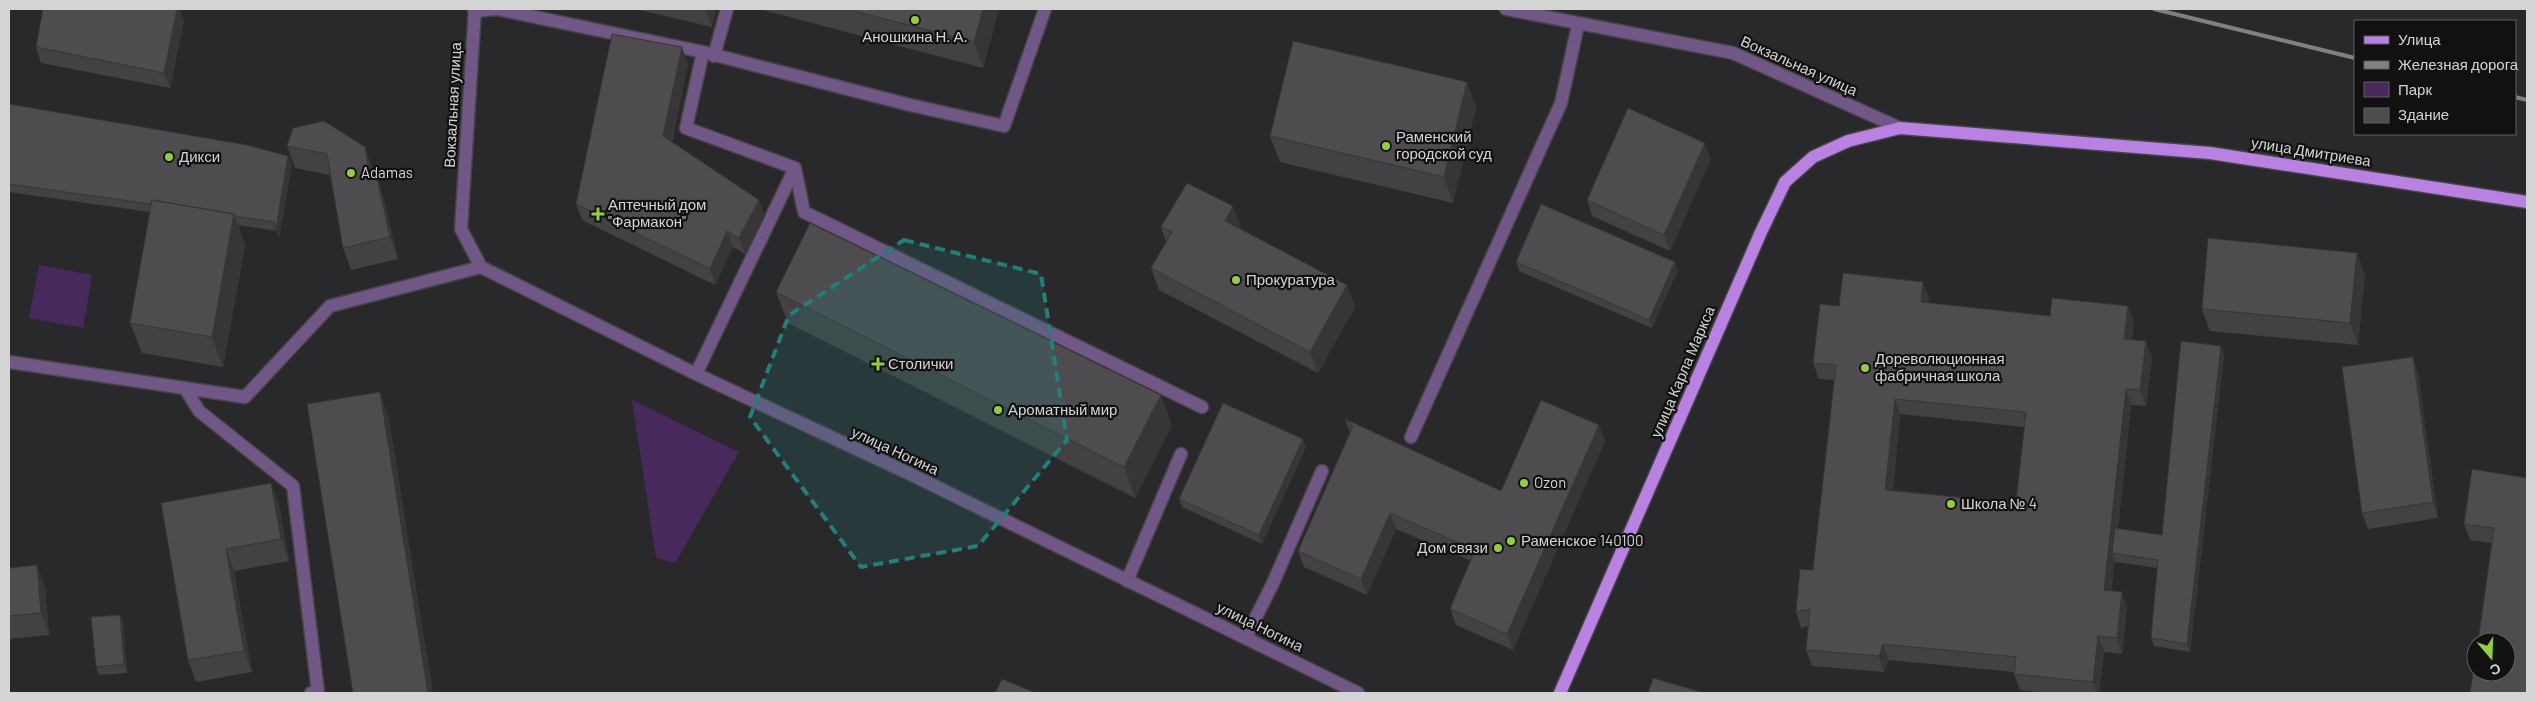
<svg xmlns="http://www.w3.org/2000/svg" width="2536" height="702" font-family="Barlow,sans-serif">
<style>
.green{fill:#472a5b}
.lines{fill:none;stroke-linecap:round;stroke-linejoin:round}
.minor-casing{stroke:#454446;stroke-width:15}
.major-casing{stroke:#454446;stroke-width:15}
.minor{stroke:#715785;stroke-width:12}
.major{stroke:#b981e2;stroke-width:12}
.rail{stroke:#807f81;stroke-width:4}
.wall{fill:#434144;fill-rule:evenodd}
.shaded-wall{fill:#373537}
.building{fill:#4e4c4f;stroke:#373537;fill-rule:evenodd}
.marked{fill:#237f78;fill-opacity:0.2;stroke:#237f78;stroke-width:4;stroke-dasharray:10 6;stroke-linejoin:round}
.poi-dot{fill:#91cd3f;stroke:#121112;stroke-width:2}
.labels{text-anchor:middle;stroke-width:4.5;stroke-linejoin:round;paint-order:stroke}
.poi-label{font-size:15px;fill:#d5d4d5;stroke:#121112;text-anchor:start}
.street-label{font-size:15px;fill:#d5d4d5;stroke:#121112}
</style>
<rect width="100%" height="100%" fill="#29282b"/>
<!-- green -->
<path class="green" d="M39,265L92,275L83,328L29,318Z
M632,400L739,452L675,563L656,558Z"/>
<g class="lines">
<!-- minor casing -->
<g class="minor-casing">
<path id="minor" d="M475,9L461,229L481,267L696,374L910,474L1358,693
M1506,9L1733,53L1900,128
M474,11L497,9L703,52
M714,56L727,9
M795,168L686,128L703,52L910,105L1004,126L1045,9
M9,362L245,397L330,306L481,267
M696,374L795,168L804,212L1202,407
M185,388L199,411L293,486L318,692L311,693
M1411,437L1561,103L1578,25
M1127,581L1181,454
M1246,637L1273,583L1322,471"/>
</g>
<!-- major casing -->
<g class="major-casing">
<path id="major" d="M1560,693L1761,232L1785,182L1813,157L1848,141L1900,128L2210,153L2527,202"/>
</g>
<!-- minor -->
<use href="#minor" class="minor"/>
<!-- major -->
<use href="#major" class="major"/>
<!-- rail -->
<path class="rail" d="M2154,9L2355,58
M2515,97L2527,100"/>
</g>
<!-- wall -->
<path class="wall" d="M43,9H179L184,21L170,88L41,63L36,47Z
M636,9H716L712,27Z
M759,9H999L983,68Z
M688,63L672,142L765,216L745,254L733,247L715,285L582,220L576,204Z
M1467,82L1476,108L1453,203L1280,162L1270,136Z
M9,104L292,165L279,237L277,231L238,225L245,245L223,367L142,353L130,323L150,212L9,192Z
M293,128L373,169L374,178H377L384,200L398,259L351,270L343,248L330,175L295,168L287,146Z
M1711,159L1670,251L1592,216L1587,200Z
M1161,227H1241L1240,229L1347,285L1355,307L1318,373L1159,290L1151,268L1166,242Z
M1516,262L1678,270L1652,328L1519,271Z
M2365,275L2358,345L2210,331L2202,309Z
M776,292L1161,395L1172,426L1135,498L788,323Z
M1929,298L1928,303L2050,316L2134,322L2132,340L2152,357L2146,406L2131,405L2118,529L2162,535L2221,346L2224,355L2190,652L2154,646L2151,638L2158,568L2115,562V561L2111,591L2127,608L2122,654L2104,652L2099,693H2048L2020,690L2014,674V672L1889,660L1884,672L1812,666L1806,650L1808,626L1801,628L1796,612L1813,570L1834,380L1819,379L1813,363L1839,306ZM1900,414L2024,427L2016,503L1893,490Z
M2418,373L2438,518L2368,529L2362,513Z
M1345,419L1501,491L1599,425L1605,441L1513,650L1456,625L1450,609L1471,561L1396,529L1367,595L1304,567L1298,551L1350,433Z
M1306,447L1262,544L1182,507L1179,499Z
M2527,478L2492,543L2470,540L2464,524Z
M161,503L279,505L289,561L234,571L252,672L196,682L188,660Z
M37,565L45,587L49,635L9,639V568Z
M120,615L123,623L127,673L99,675L96,667Z"/>
<!-- shaded-wall -->
<path class="shaded-wall" d="M177,9H179L184,21L170,88L164,73Z
M705,9H716L712,27Z
M983,9H999L983,68L974,42Z
M682,47L688,63L669,152L663,136Z
M1467,82L1476,108L1453,203L1444,177Z
M1705,143L1711,159L1670,251L1664,235Z
M365,147L373,169L378,201L370,179Z
M288,156L292,165L279,237L276,229Z
M377,178L384,200L398,259L390,237Z
M759,200L765,216L745,254L739,238Z
M1233,206L1241,227L1233,243L1225,221Z
M234,214L245,245L223,367L212,337Z
M727,231L733,247L715,285L710,269Z
M2357,253L2365,275L2358,345L2350,323Z
M1675,262L1678,270L1652,328L1649,320Z
M1923,282L1929,298L1927,318L1921,302Z
M1347,285L1355,307L1318,373L1310,352Z
M2128,306L2134,322L2130,355L2124,339Z
M2146,341L2152,357L2146,406L2140,390Z
M2221,346L2224,355L2190,652L2187,644Z
M2413,357L2418,373L2438,518L2433,502Z
M2126,389L2131,405L2115,554L2112,553L2115,561L2110,606L2104,590Z
M380,392L389,418L433,693H428Z
M1161,395L1172,426L1135,498L1124,467Z
M1895,399L1900,414L1891,506L1885,490Z
M1599,425L1605,441L1513,650L1507,634Z
M1303,439L1306,447L1262,544L1259,535Z
M271,483L279,505L289,561L281,539Z
M1390,513L1396,529L1367,595L1361,579Z
M226,549L234,571L252,672L244,651Z
M37,565L45,587L49,635L41,613Z
M2122,592L2127,608L2122,654L2117,638Z
M120,615L123,623L127,673L124,664Z
M2098,636L2104,652L2099,693H2097L2093,682Z
M1883,644L1889,660L1884,672L1879,656Z"/>
<!-- building -->
<path class="building" d="M43,9H177L164,73L36,47Z
M847,9H983L974,42Z
M612,34L682,47L663,136L759,200L739,238L727,231L710,269L576,204Z
M1293,41L1467,82L1444,177L1270,136Z
M9,104L247,145L288,156L276,229L275,222L234,216V214L152,200L151,204L9,184Z
M1628,108L1705,143L1664,235L1587,200Z
M324,121L365,147L370,179L377,178L390,237L343,248L327,154L287,146L293,128Z
M1187,183L1233,206L1225,221L1347,285L1310,352L1151,268L1172,232L1161,227Z
M152,200L234,214L212,337L130,323Z
M1541,204L1675,262L1649,320L1516,262Z
M810,223L1161,395L1124,467L776,292Z
M2208,238L2357,253L2350,323L2202,309Z
M1843,273L1923,282L1921,302L2050,316L2052,298L2128,306L2124,339L2146,341L2140,390L2126,389L2104,590L2122,592L2117,638L2098,636L2093,682L2014,674L2016,657L1883,644L1879,656L1806,650L1810,609L1796,612L1800,569L1813,570L1836,365L1813,363L1820,304L1839,306ZM1895,399L2026,412L2016,503L1885,490Z
M2181,341L2221,346L2187,644L2151,638L2158,560L2112,553L2115,528L2162,535Z
M2413,357L2433,502L2362,513L2342,367Z
M380,392L428,693H353L307,404Z
M1541,400L1599,425L1507,634L1450,609L1475,550L1390,513L1361,579L1298,551L1353,426L1345,419L1501,491Z
M1223,403L1303,439L1259,535L1179,499Z
M2472,469L2527,478V693H2470L2476,653V672H2506V642H2478L2494,528L2464,524Z
M271,483L281,539L226,549L244,651L188,660L161,503Z
M37,565L41,613L9,616V568Z
M120,615L124,664L96,667L91,617Z
M1653,678L1704,693H1648Z
M1002,679L1036,693H995Z"/>
<!-- marked area -->
<path class="marked" d="M904,240L1041,274L1067,440L978,546L861,567L750,417L789,315Z"/>
<!-- markers -->
<g class="poi-dot">
<circle cx="915" cy="20" r="5"/>
<circle cx="1386" cy="146" r="5"/>
<circle cx="169" cy="157" r="5"/>
<circle cx="351" cy="173" r="5"/>
<path d="M595.5 206.5h5v5h5v5h-5v5h-5v-5h-5v-5h5z"/>
<circle cx="1236" cy="280" r="5"/>
<path d="M875.5 356.5h5v5h5v5h-5v5h-5v-5h-5v-5h5z"/>
<circle cx="1865" cy="368" r="5"/>
<circle cx="998" cy="410" r="5"/>
<circle cx="1524" cy="483" r="5"/>
<circle cx="1951" cy="504" r="5"/>
<circle cx="1511" cy="541" r="5"/>
<circle cx="1498" cy="548" r="5"/>
</g>
<g class="labels">
<!-- poi labels -->
<g class="poi-label">
<text x="915" y="42" text-anchor="middle">Аношкина Н. А.</text>
<text x="1396" y="142">Раменский<tspan x="1396" dy="17">городской суд</tspan></text>
<text x="179" y="162">Дикси</text>
<text x="361" y="178">Adamas</text>
<text x="608" y="210">Аптечный дом<tspan x="608" dy="17">"Фармакон"</tspan></text>
<text x="1246" y="285">Прокуратура</text>
<text x="1875" y="364">Дореволюционная<tspan x="1875" dy="17">фабричная школа</tspan></text>
<text x="888" y="369">Столички</text>
<text x="1008" y="415">Ароматный мир</text>
<text x="1534" y="488">Ozon</text>
<text x="1961" y="509">Школа № 4</text>
<text x="1521" y="546">Раменское 140100</text>
<text x="1488" y="553" text-anchor="end">Дом связи</text>
</g>
<!-- street labels -->
<g class="street-label">
<text transform="translate(1799 66) rotate(24)" y="5">Вокзальная улица</text>
<text transform="translate(453 105) rotate(-87)" y="5">Вокзальная улица</text>
<text transform="translate(2311 152) rotate(9)" y="5">улица Дмитриева</text>
<text transform="translate(1683 372) rotate(-67)" y="5">улица Карла Маркса</text>
<text transform="translate(895 451) rotate(25)" y="5">улица Ногина</text>
<text transform="translate(1260 627) rotate(26)" y="5">улица Ногина</text>
</g>
</g>
<!-- border -->
<rect width="2536" height="702" fill="none" stroke="#d5d4d5" stroke-width="20"/>
<!-- legend -->
<rect x="2354" y="20" width="162" height="115" fill="#121112" stroke="#605f60"/>
<rect x="2364" y="36" width="25" height="8" fill="#b981e2" stroke="#605f60"/>
<text x="2398" y="45" font-size="15" fill="#d5d4d5">Улица</text>
<rect x="2364" y="61" width="25" height="8" fill="#807f81" stroke="#605f60"/>
<text x="2398" y="70" font-size="15" fill="#d5d4d5">Железная дорога</text>
<rect x="2364" y="82" width="25" height="15" fill="#472a5b" stroke="#605f60"/>
<text x="2398" y="95" font-size="15" fill="#d5d4d5">Парк</text>
<rect x="2364" y="108" width="25" height="15" fill="#4e4c4f" stroke="#605f60"/>
<text x="2398" y="120" font-size="15" fill="#d5d4d5">Здание</text>
<!-- north arrow -->
<g transform="translate(2491 657) rotate(161)"><circle r="24" fill="#121112" stroke="#605f60"/>
<path d="M0-4L9 19L0 12L-9 19Z" fill="#91cd3f"/>
<text y="-8" font-size="14" font-weight="bold" text-anchor="middle" fill="#d5d4d5">С</text>
</g>
</svg>
